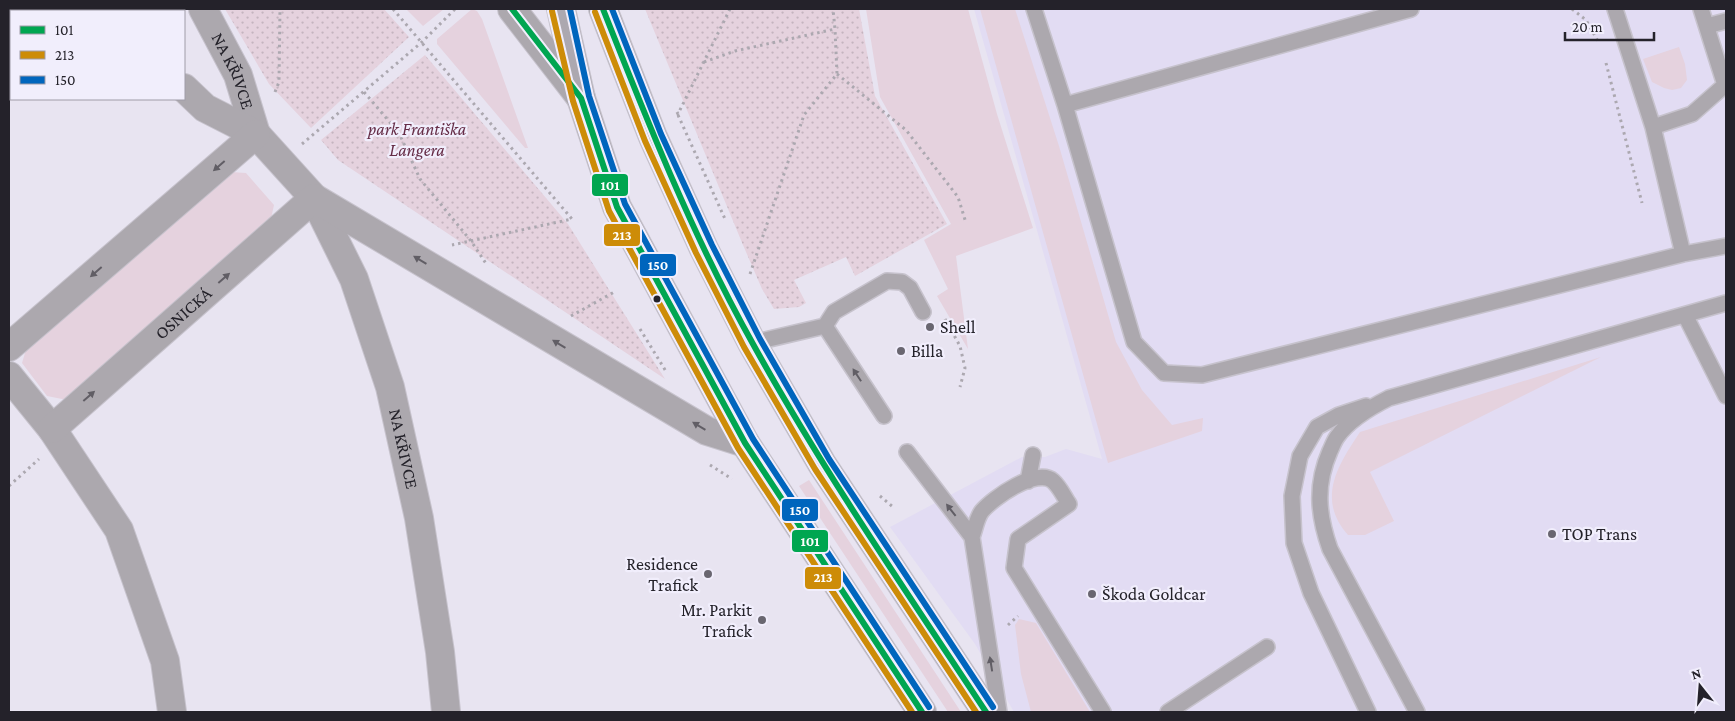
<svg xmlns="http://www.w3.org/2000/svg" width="1735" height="721" font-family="'Crimson Pro',serif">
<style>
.built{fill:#e2dcf3}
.grass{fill:#e5d2de}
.park{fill:url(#park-dots)}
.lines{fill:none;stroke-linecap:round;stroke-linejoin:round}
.service-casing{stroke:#c6c2cc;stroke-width:18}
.minor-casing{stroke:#c6c2cc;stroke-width:30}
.tertiary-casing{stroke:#c6c2cc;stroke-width:30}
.secondary-casing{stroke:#c6c2cc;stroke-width:30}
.path{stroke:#aca8b0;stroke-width:3;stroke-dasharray:2.5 4;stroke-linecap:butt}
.service{stroke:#aca8ae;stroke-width:15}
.minor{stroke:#aca8ae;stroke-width:28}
.tertiary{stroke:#aca8ae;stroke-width:28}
.secondary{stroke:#aca8b0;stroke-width:28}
.bus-1-casing{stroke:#f1eefc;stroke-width:10}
.bus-2-casing{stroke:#f1eefc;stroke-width:10}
.bus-3-casing{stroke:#f1eefc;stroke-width:10}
.bus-1{stroke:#00a651;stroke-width:6}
.bus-2{stroke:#cd8c08;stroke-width:6}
.bus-3{stroke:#0065bd;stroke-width:6}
.oneway{fill:#615e65}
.bus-dot{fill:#24222a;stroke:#f1eefc;stroke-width:2}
.poi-dot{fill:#696670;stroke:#f1eefc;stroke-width:2}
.labels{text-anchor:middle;stroke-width:4.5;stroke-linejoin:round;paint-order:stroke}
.street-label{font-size:18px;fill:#24222a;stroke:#f1eefc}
.park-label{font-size:18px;font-style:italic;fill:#652c46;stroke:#f1eefc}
.poi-label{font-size:18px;fill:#24222a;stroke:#f1eefc;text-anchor:start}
.line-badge{stroke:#f1eefc;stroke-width:2}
.badge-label{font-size:14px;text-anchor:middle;font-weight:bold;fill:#fff}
</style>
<defs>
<pattern id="park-dots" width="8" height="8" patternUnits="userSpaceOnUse" patternTransform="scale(1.25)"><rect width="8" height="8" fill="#e5d2de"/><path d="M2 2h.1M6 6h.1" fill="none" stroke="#c4b4bf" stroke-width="1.8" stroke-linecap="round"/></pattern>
</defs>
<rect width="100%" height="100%" fill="#e8e4f1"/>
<!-- built -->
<path class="built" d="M974,9H1726V712H1014L975,644L890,527L1022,457H1045L1066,449L1102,459Z"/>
<!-- grass -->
<path class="grass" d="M406,9H444L423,26Z
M472,9L477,11L482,19L528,148H525L437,44V39Z
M866,9H968L997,114L1033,228L956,256L968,349L937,296L948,289L924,240L951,224L880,97Z
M980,9H1015L1059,146L1116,342L1142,390L1172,425L1203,418L1202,431L1108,463Z
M1679,47L1685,64L1687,80L1681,88L1672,90L1664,88L1652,82L1643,59Z
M231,172L246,173L274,205L270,223L67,400L47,396L22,363L28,343Z
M1601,357L1370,472L1394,521L1365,535H1348C1316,499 1338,465 1360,432Z
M809,480L961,712H948L799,486Z
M1019,619L1036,623L1090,712H1031L1021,674L1015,625Z"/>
<!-- park -->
<path class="park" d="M225,9H384L409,37L311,128L269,84Z
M645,9H859L875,96L947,224L855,276L846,257L794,280L806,303L799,307L774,309L762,289L743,245Z
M425,55L568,224L665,379L338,160L321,140Z"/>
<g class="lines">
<!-- service casing -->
<g class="service-casing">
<path id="service" d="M1034,9L1065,105L1411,9
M1707,26L1726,21
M1065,105L1134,342L1164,373L1202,375L1683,254L1653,127L1615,9
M1653,127L1692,114L1725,85L1701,9
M1683,254L1726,246
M1685,315L1726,396
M825,326L834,312L887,281L902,282L910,288L923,312
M752,343L825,326L884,416
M1366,406L1339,415L1317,427L1300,456L1292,496L1294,543L1311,593L1368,712
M907,452L972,537L999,712
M1028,481L1033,455
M972,537C975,529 977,517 982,511C993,498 1037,467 1053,481C1060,487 1064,497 1069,504L1018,539L1014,568L1103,712
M1168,712L1267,647
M1417,712L1330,549C1318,515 1315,485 1330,451C1332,447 1334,441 1337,437C1349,420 1371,407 1389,398L1726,303"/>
</g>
<!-- minor casing -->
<g class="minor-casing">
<g id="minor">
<path d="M99,9L101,11"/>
<path id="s1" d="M203,9L238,75L256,134"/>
<path id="s2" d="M184,88L205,108L256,134L314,198L354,279L390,387L419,518L440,652L446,712"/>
<path d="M9,347L256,134"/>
<path d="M9,376L52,429L119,530L165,661L172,712"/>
<path id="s3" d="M52,429L314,198L707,431L745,443"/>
</g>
</g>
<!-- tertiary casing -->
<g class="tertiary-casing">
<path id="tertiary" d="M512,9L581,98"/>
</g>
<!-- secondary casing -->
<g class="secondary-casing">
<path id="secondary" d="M561,9L581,98L617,207L745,443L922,712
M603,9L653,137L704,249L752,343L822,464L986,712"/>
</g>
<!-- path -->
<path class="path" d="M393,9L572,219L452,245
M1572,9L1586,20L1599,43
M704,62L735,51L835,29L833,9
M1606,63L1642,203
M837,74L906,130L958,197L966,223
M275,92L279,82L280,9
M364,92L399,133L420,179L471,241L487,265
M677,112L678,114L730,9
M678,115L725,219
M302,144L422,42L455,9
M750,274L804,115L837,74L835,29
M571,316L616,291
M945,319L960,346L965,368L960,387
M640,329L667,373
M710,465L732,479
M9,486L39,459
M880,496L893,507
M1008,625L1018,616"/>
<!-- service -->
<use href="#service" class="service"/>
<!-- minor -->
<use href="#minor" class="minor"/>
<!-- tertiary -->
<use href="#tertiary" class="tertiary"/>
<!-- secondary -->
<use href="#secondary" class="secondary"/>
<!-- bus-1 casing -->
<g class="bus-1-casing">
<path id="bus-1" d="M512,9L581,98L617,207L745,443L922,712
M603,9C648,123 693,237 753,344C823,471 906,591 986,712"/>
</g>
<!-- bus-2 casing -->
<g class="bus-2-casing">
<path id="bus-2" d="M552,11L573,101L609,211L738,448L912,712
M595,12L645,141L696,253L744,347L815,469L976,712"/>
</g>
<!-- bus-3 casing -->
<g class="bus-3-casing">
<path id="bus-3" d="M570,9L589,96L625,204L753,439L929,707
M612,9L661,134L712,245L760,339L829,459L993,707"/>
</g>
<!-- bus-1 -->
<use href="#bus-1" class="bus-1"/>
<!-- bus-2 -->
<use href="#bus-2" class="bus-2"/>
<!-- bus-3 -->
<use href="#bus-3" class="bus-3"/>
</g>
<!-- one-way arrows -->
<defs><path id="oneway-solid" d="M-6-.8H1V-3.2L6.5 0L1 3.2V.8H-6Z" transform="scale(1.25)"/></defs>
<g class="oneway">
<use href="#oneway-solid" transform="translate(219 166) rotate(139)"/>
<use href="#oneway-solid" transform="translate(420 260) rotate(-149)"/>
<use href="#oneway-solid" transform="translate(96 272) rotate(139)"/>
<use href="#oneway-solid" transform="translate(224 278) rotate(-41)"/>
<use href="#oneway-solid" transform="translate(559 344) rotate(-149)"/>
<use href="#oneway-solid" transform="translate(857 375) rotate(-123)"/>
<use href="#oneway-solid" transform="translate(89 396) rotate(-41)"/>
<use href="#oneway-solid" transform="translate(699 426) rotate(-149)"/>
<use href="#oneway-solid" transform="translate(951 510) rotate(-128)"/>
<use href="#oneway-solid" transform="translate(991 664) rotate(-99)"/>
</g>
<!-- markers -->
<circle class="bus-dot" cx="657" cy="299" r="4.5"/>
<g class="poi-dot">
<circle cx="930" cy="327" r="5"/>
<circle cx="901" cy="351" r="5"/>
<circle cx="1552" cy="534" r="5"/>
<circle cx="708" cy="574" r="5"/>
<circle cx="1092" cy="594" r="5"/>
<circle cx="762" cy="620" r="5"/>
</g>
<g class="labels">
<!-- street labels -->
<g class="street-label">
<text dy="6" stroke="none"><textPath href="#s1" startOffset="69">NA KŘIVCE</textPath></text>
<text dy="6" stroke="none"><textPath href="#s3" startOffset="175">OSNICKÁ</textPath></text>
<text dy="6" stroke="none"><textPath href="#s2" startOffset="440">NA KŘIVCE</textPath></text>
</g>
<!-- park labels -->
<g class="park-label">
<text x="417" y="135">park Františka<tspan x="417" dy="21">Langera</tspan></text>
</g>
<!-- poi labels -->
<g class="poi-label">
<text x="940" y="333">Shell</text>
<text x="911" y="357">Billa</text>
<text x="1562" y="540">TOP Trans</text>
<text x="698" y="570" text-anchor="end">Residence<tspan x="698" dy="21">Trafick</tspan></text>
<text x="1102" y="600">Škoda Goldcar</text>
<text x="752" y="616" text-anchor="end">Mr. Parkit<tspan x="752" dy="21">Trafick</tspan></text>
</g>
</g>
<g class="line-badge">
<rect x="591" y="173" width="38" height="24" rx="5" fill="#00a651"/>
<rect x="603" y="223" width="38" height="24" rx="5" fill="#cd8c08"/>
<rect x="639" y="253" width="38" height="24" rx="5" fill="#0065bd"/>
<rect x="781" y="498" width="38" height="24" rx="5" fill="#0065bd"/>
<rect x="791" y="529" width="38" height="24" rx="5" fill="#00a651"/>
<rect x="804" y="566" width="38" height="24" rx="5" fill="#cd8c08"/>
</g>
<g class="badge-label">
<text x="610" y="190">101</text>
<text x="622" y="240">213</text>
<text x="658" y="270">150</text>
<text x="800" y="515">150</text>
<text x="810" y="546">101</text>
<text x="823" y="582">213</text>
</g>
<!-- border -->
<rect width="1735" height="721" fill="none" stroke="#24222a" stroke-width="20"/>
<!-- legend -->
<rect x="10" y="10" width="175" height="90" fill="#f1eefc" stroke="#9f9ca8"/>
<rect x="20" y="26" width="25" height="8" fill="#00a651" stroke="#9f9ca8"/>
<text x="55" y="35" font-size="15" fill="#24222a">101</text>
<rect x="20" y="51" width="25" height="8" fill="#cd8c08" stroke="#9f9ca8"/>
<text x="55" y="60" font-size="15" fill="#24222a">213</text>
<rect x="20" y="76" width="25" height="8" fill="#0065bd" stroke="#9f9ca8"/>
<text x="55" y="85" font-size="15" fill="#24222a">150</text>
<!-- north arrow -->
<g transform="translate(1700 686) rotate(343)" stroke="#f1eefc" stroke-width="4" paint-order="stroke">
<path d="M0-4L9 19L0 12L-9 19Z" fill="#24222a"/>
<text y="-8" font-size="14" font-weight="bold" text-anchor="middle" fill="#24222a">N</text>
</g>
<!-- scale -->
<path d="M1565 32v8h89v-8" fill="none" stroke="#24222a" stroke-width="2.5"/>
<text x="1572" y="32" font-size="15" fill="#24222a" stroke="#f1eefc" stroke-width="4" paint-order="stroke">20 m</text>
</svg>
